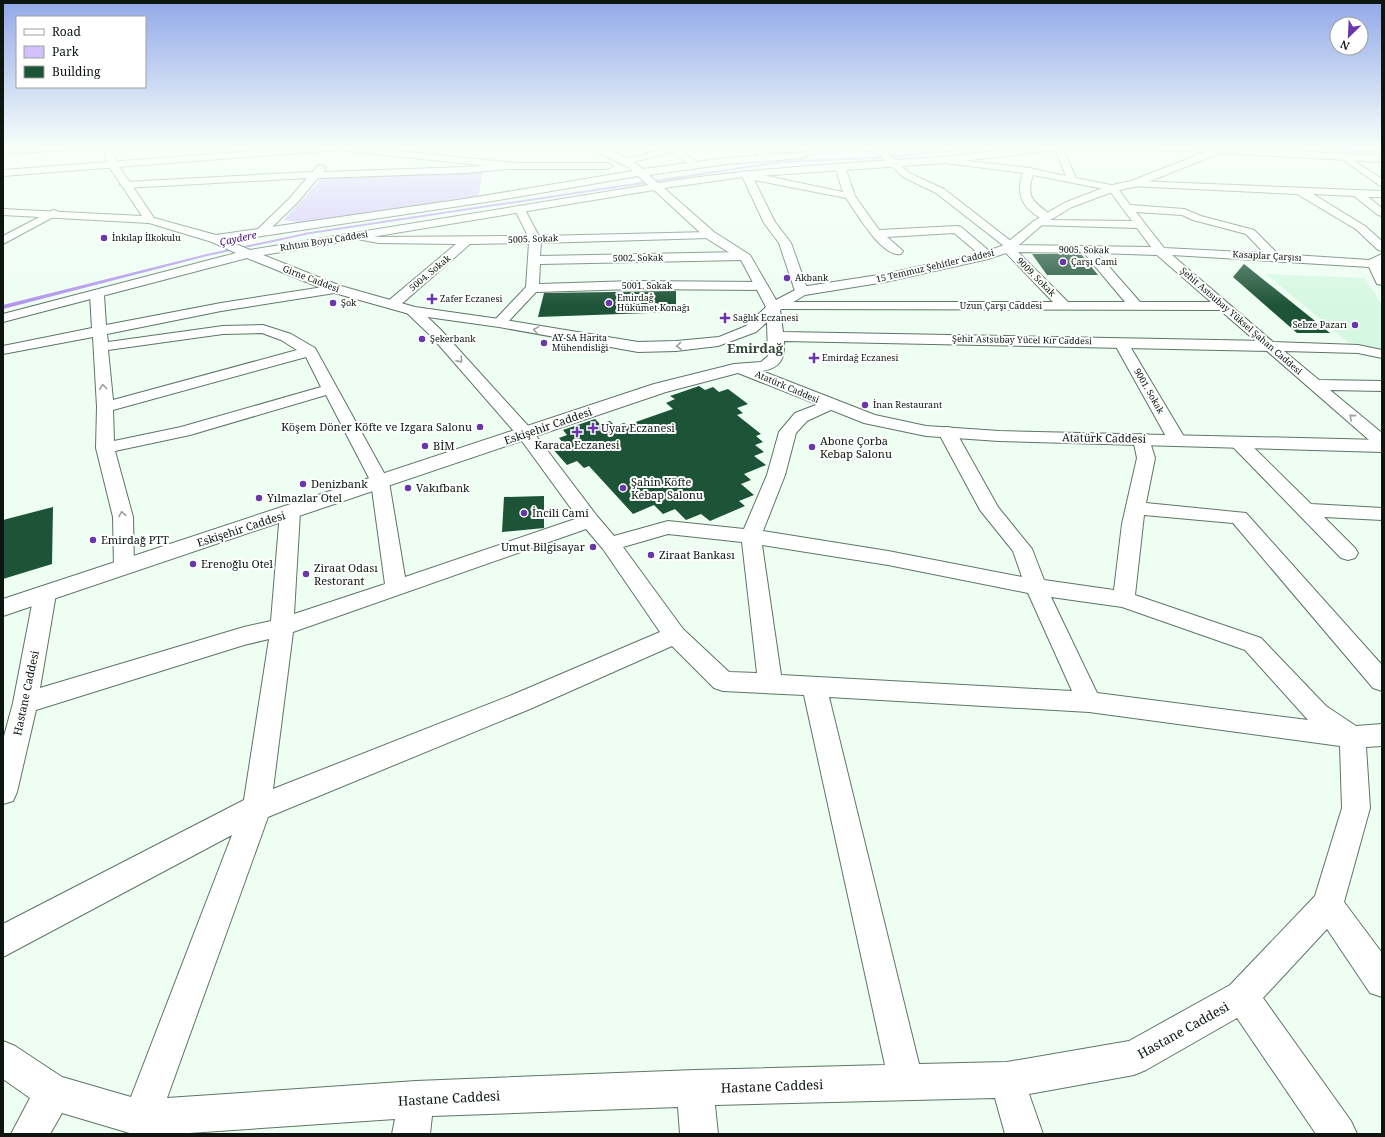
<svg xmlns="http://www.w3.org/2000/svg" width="1385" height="1137" font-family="'Noto Serif',serif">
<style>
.built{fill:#d6f8e2}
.green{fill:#d2c0fc}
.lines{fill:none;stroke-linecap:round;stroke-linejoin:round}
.stream{fill:#b195eb;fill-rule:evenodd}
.building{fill:#1d5336}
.street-casing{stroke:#5e7566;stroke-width:2}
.secondary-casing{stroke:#5e7566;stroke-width:2}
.street{fill:#fff;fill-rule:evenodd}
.secondary{fill:#fff;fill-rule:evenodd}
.oneway{stroke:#9ea19f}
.poi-dot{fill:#6836ad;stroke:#fff;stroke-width:1.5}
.labels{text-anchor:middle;stroke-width:4;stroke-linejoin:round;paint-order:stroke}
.far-poi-label{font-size:9px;fill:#0c150f;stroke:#fff;text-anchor:start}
.far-street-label{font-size:9px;fill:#0c150f;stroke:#fff}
.far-water-label{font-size:10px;font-style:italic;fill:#3d0a72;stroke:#fff}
.street-label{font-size:11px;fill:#0c150f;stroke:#fff}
.poi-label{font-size:11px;fill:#0c150f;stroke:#fff;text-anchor:start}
.far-district-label{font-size:13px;font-weight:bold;fill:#31473a;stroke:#fff}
.near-street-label{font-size:13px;fill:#0c150f;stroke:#fff}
</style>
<rect width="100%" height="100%" fill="#eefef3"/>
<!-- built -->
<path class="built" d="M1266,274L1365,278L1382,305V350L1351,345Z"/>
<!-- green -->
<path class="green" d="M483,172L478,198L305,223L284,220L320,180L333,177Z"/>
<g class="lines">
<!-- stream -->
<path class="stream" d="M996,147H1006L873,159L781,163L310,234L207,256L3,309V305L207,254L310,232L781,161L873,157Z
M1258,147L1382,151V153L1260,148Z"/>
</g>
<!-- building -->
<path class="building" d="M1032,254H1081L1098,275H1047Z
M1244,264L1330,333H1297L1233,277Z
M676,291V312L538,317L544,293Z
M699,386L705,390L713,387L719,392L728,389L748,404L737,408L743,413L737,415L761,434L756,436L763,442L755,445L764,452L754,456L766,465L744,474L751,480L741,484L754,495L739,501L745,506L710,521L701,514L686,520L675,509L663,514L654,505L633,514L589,466L584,468L577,461L567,465L551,447L563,443L559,438L567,435L563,430L595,419L600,424L610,421L615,426L624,423L627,425L673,409L666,403L675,399L670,396Z
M544,496V528L502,532L504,497Z
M53,507L52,564L3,579V520Z"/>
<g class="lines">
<!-- street casing -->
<g class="street-casing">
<path id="street" d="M28,147H69L65,150L3,154V148Z
M306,147H341L337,150L3,176V170Z
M676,147L698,163V167H692L672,152L625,164L620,161L622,159Z
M751,147H760L770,157L768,159H762Z
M863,147H876L884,149L909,173L944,189L1016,245L1151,247L1137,228L1034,225L1032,223L1034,221L1045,220C1023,210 1015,195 1023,173L945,163L942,162V158L1029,168L1066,176L1054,147H1062L1076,178L1116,186L1130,205L1184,209L1201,216L1254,230L1278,254L1369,260L1382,254V285L1377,284L1369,267L1172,255L1273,342L1358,345L1382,350V358L1358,353L1284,351L1319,380L1382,381V391L1330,390L1382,433V447L1376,446L1220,310L773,309L771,306L773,303L778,302H1053L1004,251L1002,248L1004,246L936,193L903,177L878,153L864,149ZM1033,175L1109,190L1132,221L1049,220L1052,217L1051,215C1034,202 1025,198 1033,175ZM1136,212L1182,215L1193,220L1246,234L1264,253L1164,248ZM1018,252L1084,253L1125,302H1068ZM1097,253L1157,255L1211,302H1140Z
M1346,155L1382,179V187L1343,160L1341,158Z
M515,163L520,166L518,168L465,173L318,178L296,204L265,234L261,235L255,232L257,230L288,200L307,178L125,188L120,185L125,182L312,172L318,166L321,165L326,168L323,172L465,167Z
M840,164L845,167L855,196L879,230L957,226L961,227L994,255L988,259L984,258L954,233L887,237L903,251L901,254C882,258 856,212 846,198L754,180L775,222L791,243L808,291L801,295L796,294L779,243L764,223L743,178L738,174L743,171L843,192L835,167Z
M1134,181L1382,191V197H1368L1382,208V216L1378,215L1354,196L1313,194L1365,226L1382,241V251L1378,250L1357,230L1297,194L1130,186L1129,184Z
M520,207L525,210L539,236L710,232L716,235L710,238L541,243L540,256L743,252L749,256L743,260L540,264L539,284L634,281L762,282L768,286L762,290L634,289L536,292L504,326H494L492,323L526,287L529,243L470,244L398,307H388L386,304L388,301L456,244L379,243L351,238L349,236L355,233L379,237L528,236L515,210Z
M53,210L57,211L58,213L57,215L3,244V236Z
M336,285L341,286L343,289L341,292L221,311L107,334L108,342L223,326L263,325L291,334L315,348L389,482L405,577L578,518L519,437L431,336L408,314L406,311L408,308H418L441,330L531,429L597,516L614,536L668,521L744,529L767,475L779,432L795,413L829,400L835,402L837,405L835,408L807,421L796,433L785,475L763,531L888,551L1022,577L1013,551L980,510L938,432L941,428L947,427L953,428L956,432L998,507L1032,549L1044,580L1114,590L1122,524L1137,458L1133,439L1136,435L1142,434L1148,435L1155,458L1146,503L1246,513L1382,665V691L1373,688L1233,523L1144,515L1135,595L1261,638L1326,706L1356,726L1382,724V746L1366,747L1370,808L1344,902L1382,953V997L1370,993L1327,929L1263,998L1351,1121L1357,1134H1316L1237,1018L1146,1070L1134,1075L1029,1094L1043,1134H1005L995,1098L715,1105L718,1134H680L678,1107L432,1116L430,1134H392L395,1119L174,1134H133L62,1113L50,1134H11L30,1098L3,1079V1041L15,1046L62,1077L131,1097L232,835L3,957V924L244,800L269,639L244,645L36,710L17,792L13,801L3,804V740L13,703L34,594L37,588L45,586L53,588L56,594L40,688L244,627L271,621L280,512L283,508L290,506L297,508L300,512L294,614L385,584L371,482L326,395L190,435L115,451L133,517L134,567L131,572L124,574L117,572L114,567L113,517L96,448L97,407L93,337L3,354V346L92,328L90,295L92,292H102L104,295L106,325L221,303ZM262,333L281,340L297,350L113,400L108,350L223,334ZM306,357L321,387L181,427L114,441L113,410ZM586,529L603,549L660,632L512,695L273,789L293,632ZM668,534L742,542L757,673L729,672L683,629L623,547ZM762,545L888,565L1028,593L1072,691L781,675ZM1051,597L1122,607L1245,650L1308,720L1097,693ZM672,646L714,688L723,691L804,695L885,1065L695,1070L416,1081L167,1098L268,817L530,709ZM829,697L1089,712L1340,746L1342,808L1315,896L1230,985L1129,1041L1007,1062L919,1064Z
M1121,339L1126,340L1128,343L1186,440L1183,444L1177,445L1171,444L1168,440L1114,343L1116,340Z
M1238,437L1244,438L1311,504L1382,508V520L1324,517L1355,548L1358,553L1355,558L1348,560L1341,558L1232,446L1229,442L1232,438Z"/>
</g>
<!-- secondary casing -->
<g class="secondary-casing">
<path id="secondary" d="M103,147H111L118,165L154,218L216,235L464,199L633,171L628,167L591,149L590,147C608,147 629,157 643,169L727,158L804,152L809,155L804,158L727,164L649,175L658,183C753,168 848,163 943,157C981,155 1022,143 1061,147L1056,150L945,163L743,177L664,188L714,232L750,255L776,300L801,287L885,274L985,252L1004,245L1034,221L1064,203L1108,186L1131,181L1205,152L1158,150L1154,147H1220L1382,156V162L1220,153L1138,186L1115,191L1072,207L1042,225L1012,251L988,259L885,282L805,295L780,310L783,332L1269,341L1274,343L1277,346L1274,349L1269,351L784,341C785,358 781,368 762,371L875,415L926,426L999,431L1382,440V452L999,441L926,436L864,423L738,373L666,392L3,616V599L654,384L734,364L761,362L768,356L767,322L756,332L718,346L676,351L638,352L499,327L413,315L331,292L247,258L3,322V314L236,253L212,242L149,223L3,215V209L142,216L108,165ZM638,176L648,185L250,250L229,241L499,200ZM654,190L706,238L741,260L766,307L746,326L719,337L676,341L638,342L499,319L415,307L341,286L263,255Z
M335,147H363L515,163H608L613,166L608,169H515L340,150Z"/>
</g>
<!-- street -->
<use href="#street" class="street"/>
<!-- secondary -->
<use href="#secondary" class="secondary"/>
</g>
<!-- one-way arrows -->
<defs><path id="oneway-chevron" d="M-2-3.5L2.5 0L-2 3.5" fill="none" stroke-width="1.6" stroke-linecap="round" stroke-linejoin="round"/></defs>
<g class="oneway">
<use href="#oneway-chevron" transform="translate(536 330) rotate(-170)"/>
<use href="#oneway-chevron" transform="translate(679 346) rotate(175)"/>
<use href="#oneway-chevron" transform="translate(460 360) rotate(48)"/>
<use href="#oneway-chevron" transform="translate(103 387) rotate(-95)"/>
<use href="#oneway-chevron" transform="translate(1352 417) rotate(-139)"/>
<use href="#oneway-chevron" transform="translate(122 514) rotate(-100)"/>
</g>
<!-- sky -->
<linearGradient id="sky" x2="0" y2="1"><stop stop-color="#92a8e9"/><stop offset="0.48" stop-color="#f7fffa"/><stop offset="1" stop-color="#f7fffa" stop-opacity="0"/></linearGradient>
<rect width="1385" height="306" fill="url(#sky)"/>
<!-- markers -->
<g class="poi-dot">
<circle cx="104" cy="238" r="4"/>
<circle cx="1063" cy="262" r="4"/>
<circle cx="787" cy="278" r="4"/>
<path d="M430 293h4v4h4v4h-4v4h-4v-4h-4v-4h4z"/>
<circle cx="333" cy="303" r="4"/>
<circle cx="609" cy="303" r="4"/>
<path d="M723 312h4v4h4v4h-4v4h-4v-4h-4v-4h4z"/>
<circle cx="1355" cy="325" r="4"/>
<circle cx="422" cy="339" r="4"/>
<circle cx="544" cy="343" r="4"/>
<path d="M812 352h4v4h4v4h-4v4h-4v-4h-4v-4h4z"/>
<circle cx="865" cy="405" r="4"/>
<circle cx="480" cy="427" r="4"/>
<path d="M591 422h4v4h4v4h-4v4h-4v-4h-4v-4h4z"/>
<path d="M575 426h4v4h4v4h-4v4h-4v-4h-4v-4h4z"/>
<circle cx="425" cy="446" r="4"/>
<circle cx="812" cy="447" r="4"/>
<circle cx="303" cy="484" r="4"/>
<circle cx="408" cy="488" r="4"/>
<circle cx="623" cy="488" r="4"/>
<circle cx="259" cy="498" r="4"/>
<circle cx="524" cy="513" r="4"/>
<circle cx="93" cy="540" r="4"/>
<circle cx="593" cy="547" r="4"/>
<circle cx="651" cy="555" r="4"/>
<circle cx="193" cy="564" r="4"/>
<circle cx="306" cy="574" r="4"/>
</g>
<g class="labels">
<!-- far-poi labels -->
<g class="far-poi-label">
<text x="112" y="241">İnkılap İlkokulu</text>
<text x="1071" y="265">Çarşı Cami</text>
<text x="795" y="281">Akbank</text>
<text x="617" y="301">Emirdağ<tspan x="617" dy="10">Hükümet Konağı</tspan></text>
<text x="440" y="302">Zafer Eczanesi</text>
<text x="341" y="306">Şok</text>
<text x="733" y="321">Sağlık Eczanesi</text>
<text x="1347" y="328" text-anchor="end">Sebze Pazarı</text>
<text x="552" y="341">AY-SA Harita<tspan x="552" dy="10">Mühendisliği</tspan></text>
<text x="430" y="342">Şekerbank</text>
<text x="822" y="361">Emirdağ Eczanesi</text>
<text x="873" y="408">İnan Restaurant</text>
</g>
<!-- far-street labels -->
<g class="far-street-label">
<text transform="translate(533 239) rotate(-2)" y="3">5005. Sokak</text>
<text transform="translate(324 241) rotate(-9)" y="3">Rıhtım Boyu Caddesi</text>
<text transform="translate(1084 250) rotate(1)" y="3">9005. Sokak</text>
<text transform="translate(1267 256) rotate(3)" y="3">Kasaplar Çarşısı</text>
<text transform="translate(638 258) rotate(-1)" y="3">5002. Sokak</text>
<text transform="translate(935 266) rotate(-13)" y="3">15 Temmuz Şehitler Caddesi</text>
<text transform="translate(430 273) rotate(-40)" y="3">5004. Sokak</text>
<text transform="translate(1036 277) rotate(45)" y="3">9009. Sokak</text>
<text transform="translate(311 279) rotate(21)" y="3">Girne Caddesi</text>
<text x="647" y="289">5001. Sokak</text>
<text x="1001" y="309">Uzun Çarşı Caddesi</text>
<text transform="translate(1241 321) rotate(41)" y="3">Şehit Astsubay Yüksel Şahan Caddesi</text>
<text transform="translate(1022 340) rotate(1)" y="3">Şehit Astsubay Yücel Kır Caddesi</text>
<text transform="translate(787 387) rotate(23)" y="3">Atatürk Caddesi</text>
<text transform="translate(1149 391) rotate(60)" y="3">9001. Sokak</text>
</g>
<!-- far-water labels -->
<g class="far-water-label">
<text transform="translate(238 238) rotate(-12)" y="4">Çaydere</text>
</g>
<!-- street labels -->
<g class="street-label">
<text transform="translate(548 426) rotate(-19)" y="4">Eskişehir Caddesi</text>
<text transform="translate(1104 438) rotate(1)" y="4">Atatürk Caddesi</text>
<text transform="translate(241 529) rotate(-18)" y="4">Eskişehir Caddesi</text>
<text transform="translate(26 693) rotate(-78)" y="4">Hastane Caddesi</text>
</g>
<!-- poi labels -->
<g class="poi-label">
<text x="472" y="431" text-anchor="end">Köşem Döner Köfte ve Izgara Salonu</text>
<text x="601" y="432">Uyar Eczanesi</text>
<text x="820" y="445">Abone Çorba<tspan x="820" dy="13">Kebap Salonu</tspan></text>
<text x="577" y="449" text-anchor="middle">Karaca Eczanesi</text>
<text x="433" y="450">BİM</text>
<text x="631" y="486">Şahin Köfte<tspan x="631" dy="13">Kebap Salonu</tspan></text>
<text x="311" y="488">Denizbank</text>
<text x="416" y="492">Vakıfbank</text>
<text x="267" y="502">Yılmazlar Otel</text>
<text x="532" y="517">İncili Cami</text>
<text x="101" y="544">Emirdağ PTT</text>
<text x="585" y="551" text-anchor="end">Umut Bilgisayar</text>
<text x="659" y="559">Ziraat Bankası</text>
<text x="201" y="568">Erenoğlu Otel</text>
<text x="314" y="572">Ziraat Odası<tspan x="314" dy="13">Restorant</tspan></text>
</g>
<!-- far-district labels -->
<g class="far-district-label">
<text x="755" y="353">Emirdağ</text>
</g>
<!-- near-street labels -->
<g class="near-street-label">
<text transform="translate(1183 1030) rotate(-29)" y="5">Hastane Caddesi</text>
<text transform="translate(772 1086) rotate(-2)" y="5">Hastane Caddesi</text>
<text transform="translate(449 1098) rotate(-3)" y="5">Hastane Caddesi</text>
</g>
</g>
<!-- border -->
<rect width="1385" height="1137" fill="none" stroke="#0c150f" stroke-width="8"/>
<!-- legend -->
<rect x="16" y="16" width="130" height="72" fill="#ffffff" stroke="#9ea19f"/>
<rect x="24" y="29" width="20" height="6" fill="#ffffff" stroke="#9ea19f"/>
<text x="52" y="36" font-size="12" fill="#0c150f">Road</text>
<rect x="24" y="46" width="20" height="12" fill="#d2c0fc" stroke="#9ea19f"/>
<text x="52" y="56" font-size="12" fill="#0c150f">Park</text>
<rect x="24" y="66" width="20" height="12" fill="#1d5336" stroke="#9ea19f"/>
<text x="52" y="76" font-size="12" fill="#0c150f">Building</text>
<!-- north arrow -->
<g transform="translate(1349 36) rotate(204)"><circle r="19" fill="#ffffff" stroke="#9ea19f"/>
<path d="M0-3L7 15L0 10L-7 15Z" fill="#6836ad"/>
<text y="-6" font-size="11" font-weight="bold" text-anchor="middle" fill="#0c150f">N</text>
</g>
</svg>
